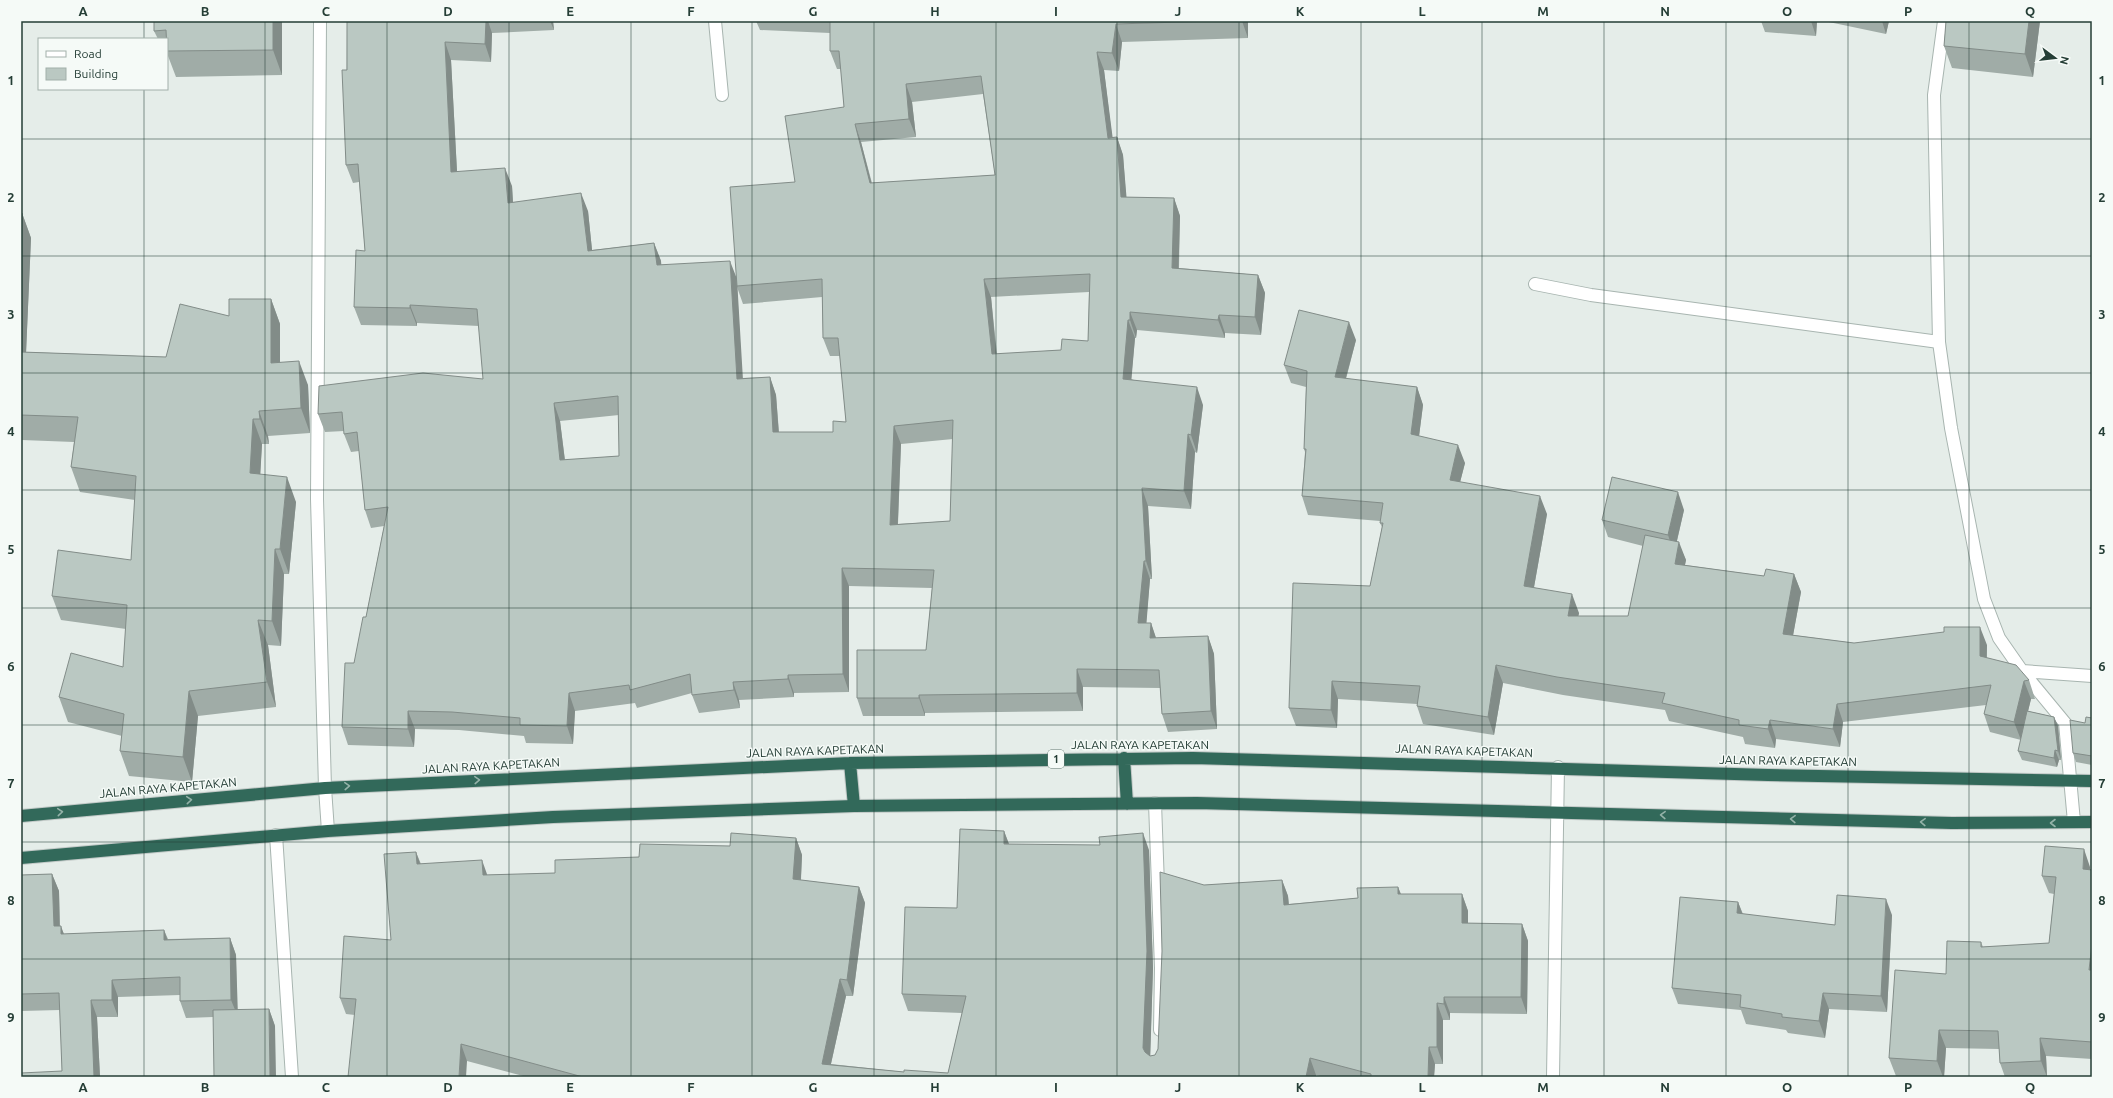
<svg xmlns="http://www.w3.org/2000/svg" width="2113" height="1098" font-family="Ubuntu,sans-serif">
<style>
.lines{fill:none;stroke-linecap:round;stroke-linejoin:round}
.lane-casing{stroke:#a8b5b0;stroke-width:14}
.street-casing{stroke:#a8b5b0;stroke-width:14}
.highway-casing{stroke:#c2c9c7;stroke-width:14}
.lane{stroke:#fff;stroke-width:12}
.street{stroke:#fff;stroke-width:12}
.highway{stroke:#32695a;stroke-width:12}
.wall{fill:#a0aca7;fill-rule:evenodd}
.shaded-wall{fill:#828c88}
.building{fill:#bac8c2;stroke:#828c88;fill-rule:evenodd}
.oneway{stroke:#94b2a8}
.grid{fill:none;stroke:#253e36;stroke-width:1;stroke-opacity:0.55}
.labels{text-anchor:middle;stroke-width:3;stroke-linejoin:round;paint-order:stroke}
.shield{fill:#f5faf7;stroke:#637670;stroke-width:1}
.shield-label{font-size:11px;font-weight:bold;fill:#253e36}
.street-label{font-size:12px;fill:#253e36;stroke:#f5faf7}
.neatline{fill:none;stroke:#253e36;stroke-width:1.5}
.grid-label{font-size:13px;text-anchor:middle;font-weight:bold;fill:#253e36}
</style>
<rect width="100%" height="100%" fill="#e5ede9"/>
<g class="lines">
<!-- lane casing -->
<g class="lane-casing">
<path id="lane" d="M1535,284L1591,295L1939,342"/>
</g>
<!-- street casing -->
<g class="street-casing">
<path id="street" d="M320,21L317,499L325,788L328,831
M715,21L722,95
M1944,21L1934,95L1939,342L1951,428L1984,599L1999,638L2022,671L2065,723L2074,822
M2022,671L2092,676
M1155,803L1161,968L1160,1030
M276,835L292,1077
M1553,1077L1558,767"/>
</g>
<!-- highway casing -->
<g class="highway-casing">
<path id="highway" d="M1124,758L1127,804
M850,763L854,806
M21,816L325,788L850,763L1193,758L1768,775L2092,781
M21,858L328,831L553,817L854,806L1197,803L1952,823L2092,822"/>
</g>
<!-- lane -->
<use href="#lane" class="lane"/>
<!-- street -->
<use href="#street" class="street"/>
<!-- highway -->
<use href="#highway" class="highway"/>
</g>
<!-- wall -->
<path class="wall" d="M154,21H282V75L176,77L168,56H167V39H158L154,31Z
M347,21H553L554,30L492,33L491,62L451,60L457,172L512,186L513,202L588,211L592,250L654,243L661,261V265L736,277L795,182L844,107L841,69H837L830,51V33L760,30L756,21H1248V38L1122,42L1119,71L1104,70L1112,137H1117L1123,155L1126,197L1174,198L1180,216L1179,268L1258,275L1265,293L1261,335L1225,333V338L1137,330L1136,338H1135L1131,379L1203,405L1197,453L1195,452L1191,509L1148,506L1152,579H1150L1146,623H1151L1156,638L1208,636L1214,654L1217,729L1168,732L1162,714L1160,688L1083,687V711L925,713V716H863L857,698L926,650L932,588L849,586V692L794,693V697L739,700L740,708L699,713L692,695V693L637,708L635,703L575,711L573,744L526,743L524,736L459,730L415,729L414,747L348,745L342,727L354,663L366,617L384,526L371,528L365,510L359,451L351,452L344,434V431L325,432L318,414L483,379L479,326L417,323V326L361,325L354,307L365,251L359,182L353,183L346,165ZM983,94L995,175L872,183L861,142L916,137L912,102ZM737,287L743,304L822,297L823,338L830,356H840L846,422L833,432H779L776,395L770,377L742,378ZM1089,292L1088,341L1061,350L997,354L991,297ZM619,415V456L565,460L560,421ZM953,439L950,521L898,524L901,444Z
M1761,21H1817L1816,36L1765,32Z
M1824,21H1889L1886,34Z
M1946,21H2040L2033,77L1952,68L1944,46Z
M21,213H22L31,238L26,352L166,357L229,316L271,299L280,324V362L308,385L310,433L268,436L269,444H262L260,474L296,502L289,574H284L281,646L268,645L276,707L198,716L192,782L129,776L120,751L122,736L68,722L59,697L123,667L126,629L61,620L52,596L131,560L135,500L80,492L71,467L74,442L22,440L21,472Z
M1356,340L1346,379L1417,387L1423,405L1419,436L1465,463L1460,482L1547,514L1534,587L1579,613L1578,616H1628L1643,546L1608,537L1602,520L1684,510L1677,541L1686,560L1685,565L1764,576L1794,574L1801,592L1793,635L1854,643L1987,645V658L2029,680L2035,699H2031L2028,711L2054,717L2058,726L2061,760H2059L2057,767L2022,760L2018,751L2021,740L1990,732L1984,714L1986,705L1843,722L1840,747L1776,739L1775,748L1745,744L1743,737L1669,721L1665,710L1563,695L1503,683L1494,735L1423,724L1417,706V704L1338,699L1337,728L1296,726L1289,708L1370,586L1382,527L1380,523V521L1308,515L1302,496L1305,452L1304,449L1306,387L1291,383L1284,365Z
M2092,718V765L2076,762L2073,753L2085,723Z
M1004,831L1009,844L1149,850L1153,968L1150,1056L1155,1055L1158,1049L1204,885L1282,880L1288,896L1289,904L1358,898L1398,887L1401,894H1462L1468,911V923L1522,924L1528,941L1527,1014L1450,1013V1020H1443V1064H1435L1434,1077H1325L1316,1075V1077H527L467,1061L355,1015L346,1014L340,998L391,940L416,852L421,864L487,875L555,873L639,857L796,838L802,855L801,880L859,887L865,903L853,996H846L831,1064L904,1072L948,1073L962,1013L908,1011L902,994L957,908Z
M2090,867V869L2092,870V1059L2046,1056L2047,1077H2005L2000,1063L1999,1049L1946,1048L1944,1077H1918L1896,1076L1889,1058L1946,974L1981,942L1983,947L2049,943L2054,894L2049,893L2042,876Z
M52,874L59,891L60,926L64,934L164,930L168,939L230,938L236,955L237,1010L269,1009L275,1026L213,1017L186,1018L180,1001V995L118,997V1017H97L100,1077H21L62,1071L60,1010L21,1011V875Z
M1738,902L1743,914L1835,925L1892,915L1887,1012L1829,1009L1825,1038L1788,1033L1786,1030L1746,1024L1741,1010L1678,1004L1672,988Z"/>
<!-- shaded-wall -->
<path class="shaded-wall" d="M273,21H282V75L273,50Z
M486,21H488L492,33L491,62L485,44Z
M550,21H553L554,30Z
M1242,21H1248V38Z
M1811,21H1817L1816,36Z
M1882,21H1889L1886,34Z
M2029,21H2040L2033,77L2025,54Z
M1116,24L1122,42L1119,71L1112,53Z
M445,42L451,60L458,190L451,172Z
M1097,52L1104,70L1115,156L1108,138Z
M906,84L912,102L916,137L909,119Z
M855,124L861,142L876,201L870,183Z
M1117,137L1123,155L1128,215L1121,197Z
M505,168L512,186L514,221L508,203Z
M581,193L588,211L594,269L588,251Z
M1174,198L1180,216L1178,286L1172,268Z
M22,213L31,238L25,377L21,366V231Z
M654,243L661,261L663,283L657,265Z
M730,261L737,279L744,397L737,379Z
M1258,275L1265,293L1261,335L1255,317Z
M984,279L991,297L998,372L992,354Z
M271,299L280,324V388L271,363Z
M410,305L417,323V326L410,308Z
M1130,312L1137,330L1136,338L1130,320Z
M1219,315L1225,333V338L1218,320Z
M1128,320L1135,338L1130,396L1123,379Z
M1349,322L1356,340L1341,396L1335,377Z
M299,361L308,385L310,433L301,408Z
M770,377L776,395L780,450L773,432Z
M1197,387L1203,405L1197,453L1191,435Z
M1417,387L1423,405L1417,452L1411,434Z
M554,403L560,421L567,478L560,460Z
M259,411L268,436L269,444L260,419Z
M253,419L262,444L259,498L250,473Z
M894,426L901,444L897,543L890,525Z
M1188,434L1195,452L1191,509L1184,491Z
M21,436L22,440L21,472Z
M1458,445L1465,463L1456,498L1450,480Z
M287,477L296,502L289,574L280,549Z
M1142,488L1148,506L1152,579L1146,561Z
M1678,492L1684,510L1674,553L1668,535Z
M1540,496L1547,514L1531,604L1524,586Z
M1679,542L1686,560L1681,582L1675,564Z
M275,549L284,574L281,646L272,621Z
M1144,561L1150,579L1145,641L1138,623Z
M842,568L849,586V692L843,674Z
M1794,574L1801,592L1790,652L1783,634Z
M1572,594L1579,613L1575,634L1568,616Z
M258,620L268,645L276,707L267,682Z
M1151,623L1157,641L1150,638Z
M1980,627L1987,645L1986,674L1980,656Z
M1208,636L1214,654L1217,729L1211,711Z
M1496,665L1503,683L1494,735L1488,717Z
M1077,669L1083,687V711L1077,693Z
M788,675L794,693V697L788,679Z
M1332,681L1338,699L1337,728L1331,710Z
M2024,681L2031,699L2021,740L2014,722Z
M733,682L739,700L740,708L734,690Z
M189,691L198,716L192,782L183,757Z
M569,693L575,711L573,744L567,726Z
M919,695L925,713V716L919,698Z
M1837,704L1843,722L1840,747L1833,729Z
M408,711L415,729L414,747L408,729Z
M2054,717L2058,726L2061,760L2058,751Z
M1770,720L1776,739L1775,748L1768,729Z
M2055,750L2059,760L2057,767L2054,758Z
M1004,831L1010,847L1004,844Z
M1143,833L1149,850L1153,968L1150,1065L1143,1048Z
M796,838L802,855L800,896L793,879Z
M2084,849L2090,867L2089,887L2083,869Z
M416,852L422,869L417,864Z
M482,860L488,877L483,875Z
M52,874L59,891L60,943L54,926Z
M1282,880L1288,896L1290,922L1284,905Z
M859,887L865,903L853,996L847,980Z
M1398,887L1404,903L1398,894Z
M1462,894L1468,911V940L1462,923Z
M1886,899L1892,915L1887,1012L1881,996Z
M1738,902L1744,918L1737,913Z
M1522,924L1528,941L1527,1014L1521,997Z
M61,926L67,943L61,934Z
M164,930L170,947L164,940Z
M230,938L236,955L238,1017L231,1000Z
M2092,944V979L2089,970Z
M840,979L846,996L828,1077L822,1064Z
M112,980L118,997V1017L112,1000Z
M1823,993L1829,1009L1825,1038L1819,1021Z
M1444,997L1450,1013V1020L1444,1004Z
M91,1000L97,1017L100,1077H94Z
M1437,1003L1443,1020V1064L1437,1047Z
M269,1009L275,1026L276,1077H270Z
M1939,1030L1946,1048L1944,1077H1943L1937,1061Z
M2040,1038L2046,1056L2047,1077L2041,1061Z
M461,1044L467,1061L466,1077H459Z
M1429,1047L1435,1064L1434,1077H1428Z
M1310,1058L1316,1075V1077H1306Z"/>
<!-- building -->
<path class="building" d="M154,21H273V50L167,51L166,30L154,31Z
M347,21H486L485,44L445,42L451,172L505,168L508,203L581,193L588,251L654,243L657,265L730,261L737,379L770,377L773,432H833V421L846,422L838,338H823L822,279L737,286L730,187L795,182L785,116L844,107L839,51H830V21H1212L1116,24L1112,53L1097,52L1108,138L1117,137L1121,197L1174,198L1172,268L1258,275L1255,317L1219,315L1218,320L1130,312V320H1128L1123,379L1197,387L1191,435L1188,434L1184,491L1142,488L1146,561H1144L1138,623H1151L1150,638L1208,636L1211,711L1162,714L1159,670L1077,669V693L919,695V698H857V650H926L934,570L842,568L843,674L788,675V679L733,682L734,690L692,695L690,674L630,690L629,685L569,693L567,726L520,725V718L452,712L408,711V729L342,727L345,663H354L363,617H366L388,507L365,510L357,432L344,434L342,412L318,414L319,386L423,373L483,379L477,309L410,305V308L354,307L356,250L365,251L358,164L346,165L342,70H347ZM981,76L995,175L870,183L855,124L909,119L906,84ZM1090,274L1088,341L1062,339L1061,350L992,354L984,279ZM618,396L619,456L560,460L554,403ZM953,420L950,521L890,525L894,426Z
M1946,21H2029L2025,54L1944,46Z
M21,213H22L21,231Z
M229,299H271V363L299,361L301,408L259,411L260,419H253L250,473L287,477L280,549H275L272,621L258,620L267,682L189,691L183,757L120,751L124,714L59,697L71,653L123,667L127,605L52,596L58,550L131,560L136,476L71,467L78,417L21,415V352L166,357L180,304L229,316Z
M1299,310L1349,322L1335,377L1417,387L1411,434L1458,445L1450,480L1540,496L1524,586L1572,594L1568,616H1628L1645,535L1679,542L1675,564L1764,576L1766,569L1794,574L1783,634L1854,643L1944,632V627H1980V656L2016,665L2029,680L2024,681L2014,722L1984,714L1991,685L1837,704L1833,729L1770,720L1768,729L1739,725V720L1662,703L1665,693L1557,677L1496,665L1488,717L1417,706L1420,686L1332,681L1331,710L1289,708L1293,583L1370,586L1383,523H1380L1383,503L1302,496L1306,449H1304L1307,371L1284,365Z
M1612,477L1678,492L1668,535L1602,520Z
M2027,711L2054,717L2058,751L2055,750L2054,758L2018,751Z
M2086,717L2092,718V756L2073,753L2070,720L2085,723Z
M960,829L1004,831V844L1100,845L1099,837L1143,833L1147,951L1143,1048L1145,1052L1150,1056L1155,1055L1158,1049L1162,951L1160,872L1204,885L1282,880L1284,905L1358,898L1357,888L1398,887V894H1462V923L1522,924L1521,997H1444V1004L1437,1003V1047H1429L1428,1077H1371V1074L1310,1058L1306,1077H583L461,1044L459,1077H348L356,999L340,998L344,936L391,940L384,854L416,852L417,864L482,860L483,875L555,873V860L639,857L640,844L730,846L731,833L796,838L793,879L859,887L847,980L840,979L822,1064L904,1072V1070L948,1073L966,996L902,994L905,907L957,908Z
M2045,846L2084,849L2083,869L2092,870V944L2089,970H2092V1042L2040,1038L2041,1061L2000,1063L1998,1031L1939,1030L1937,1061L1889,1058L1895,970L1946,974L1947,941L1981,942V947L2049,943L2056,877L2042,876Z
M52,874L54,926H61V934L164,930V940L230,938L231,1000L180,1001V977L112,980V1000H91L94,1077H21V1073L62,1071L59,993L21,994V875Z
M1837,895L1886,899L1881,996L1823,993L1819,1021L1782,1017V1014L1740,1007L1741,995L1672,988L1680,897L1738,902L1737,913L1835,925Z
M269,1009L270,1077H214L213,1010Z"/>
<!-- one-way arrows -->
<defs><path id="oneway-chevron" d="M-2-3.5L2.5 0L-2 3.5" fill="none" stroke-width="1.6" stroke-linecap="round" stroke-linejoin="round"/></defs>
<g class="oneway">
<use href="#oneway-chevron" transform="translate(477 780) rotate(-3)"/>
<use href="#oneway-chevron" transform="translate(347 786) rotate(-3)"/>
<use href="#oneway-chevron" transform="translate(189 800) rotate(-5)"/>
<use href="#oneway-chevron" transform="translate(60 812) rotate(-5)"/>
<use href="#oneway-chevron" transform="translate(1663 815) rotate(-178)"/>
<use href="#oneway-chevron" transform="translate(1793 819) rotate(-178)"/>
<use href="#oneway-chevron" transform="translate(1923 822) rotate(-178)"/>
<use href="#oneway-chevron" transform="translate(2053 823) rotate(180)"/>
</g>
<!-- grid -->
<path class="grid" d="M144,21V39M265,21V1077M387,21V1077M509,21V1077M631,21V1077M752,21V1077M874,21V1077M996,21V1077M1117,21V1077M1239,21V1077M1361,21V1077M1482,21V1077M1604,21V1077M1726,21V1077M1848,21V1077M1969,21V1077M144,89V1077M21,139H2092M21,256H2092M21,373H2092M21,490H2092M21,608H2092M21,725H2092M21,842H2092M21,959H2092"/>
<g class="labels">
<!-- shield labels -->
<rect class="shield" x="1048" y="750" width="16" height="18" rx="3"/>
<g class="shield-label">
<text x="1056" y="763">1</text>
</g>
<!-- street labels -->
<g class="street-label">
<text x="1140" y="749">JALAN RAYA KAPETAKAN</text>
<text transform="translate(815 751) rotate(-2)" y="4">JALAN RAYA KAPETAKAN</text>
<text transform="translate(1464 751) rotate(2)" y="4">JALAN RAYA KAPETAKAN</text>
<text transform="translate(1788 761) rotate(1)" y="4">JALAN RAYA KAPETAKAN</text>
<text transform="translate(491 766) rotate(-3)" y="4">JALAN RAYA KAPETAKAN</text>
<text transform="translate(168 788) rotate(-5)" y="4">JALAN RAYA KAPETAKAN</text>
</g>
</g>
<!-- border -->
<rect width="2113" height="1098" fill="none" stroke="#f5faf7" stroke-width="44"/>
<!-- legend -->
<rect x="38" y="38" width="130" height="52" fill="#f5faf7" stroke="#a2afaa"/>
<rect x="46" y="51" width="20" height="6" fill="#ffffff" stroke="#a2afaa"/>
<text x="74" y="58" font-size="12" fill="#253e36">Road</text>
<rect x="46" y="68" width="20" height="12" fill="#bac8c2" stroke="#a2afaa"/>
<text x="74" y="78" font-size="12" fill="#253e36">Building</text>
<!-- north arrow -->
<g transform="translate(2055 58) rotate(105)" stroke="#f5faf7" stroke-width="3" paint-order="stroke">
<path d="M0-3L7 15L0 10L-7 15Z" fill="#253e36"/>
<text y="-6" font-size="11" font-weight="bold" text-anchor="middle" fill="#253e36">N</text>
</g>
<rect x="22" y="22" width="2069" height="1054" class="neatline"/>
<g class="grid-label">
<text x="83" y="16">A</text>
<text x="205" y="16">B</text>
<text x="326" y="16">C</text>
<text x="448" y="16">D</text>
<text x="570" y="16">E</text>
<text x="691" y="16">F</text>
<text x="813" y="16">G</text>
<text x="935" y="16">H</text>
<text x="1056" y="16">I</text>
<text x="1178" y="16">J</text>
<text x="1300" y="16">K</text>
<text x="1422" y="16">L</text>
<text x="1543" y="16">M</text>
<text x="1665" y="16">N</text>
<text x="1787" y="16">O</text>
<text x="1908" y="16">P</text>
<text x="2030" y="16">Q</text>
<text x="11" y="85">1</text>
<text x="2102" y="85">1</text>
<text x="11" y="202">2</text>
<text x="2102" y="202">2</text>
<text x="11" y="319">3</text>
<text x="2102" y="319">3</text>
<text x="11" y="436">4</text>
<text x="2102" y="436">4</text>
<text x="11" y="554">5</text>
<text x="2102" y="554">5</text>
<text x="11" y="671">6</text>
<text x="2102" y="671">6</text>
<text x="11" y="788">7</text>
<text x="2102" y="788">7</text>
<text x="11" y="905">8</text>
<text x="2102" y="905">8</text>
<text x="11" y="1022">9</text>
<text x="2102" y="1022">9</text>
<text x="83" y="1092">A</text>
<text x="205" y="1092">B</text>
<text x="326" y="1092">C</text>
<text x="448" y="1092">D</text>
<text x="570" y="1092">E</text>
<text x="691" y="1092">F</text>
<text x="813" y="1092">G</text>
<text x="935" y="1092">H</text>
<text x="1056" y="1092">I</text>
<text x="1178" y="1092">J</text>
<text x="1300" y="1092">K</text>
<text x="1422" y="1092">L</text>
<text x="1543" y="1092">M</text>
<text x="1665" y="1092">N</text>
<text x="1787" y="1092">O</text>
<text x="1908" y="1092">P</text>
<text x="2030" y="1092">Q</text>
</g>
</svg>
